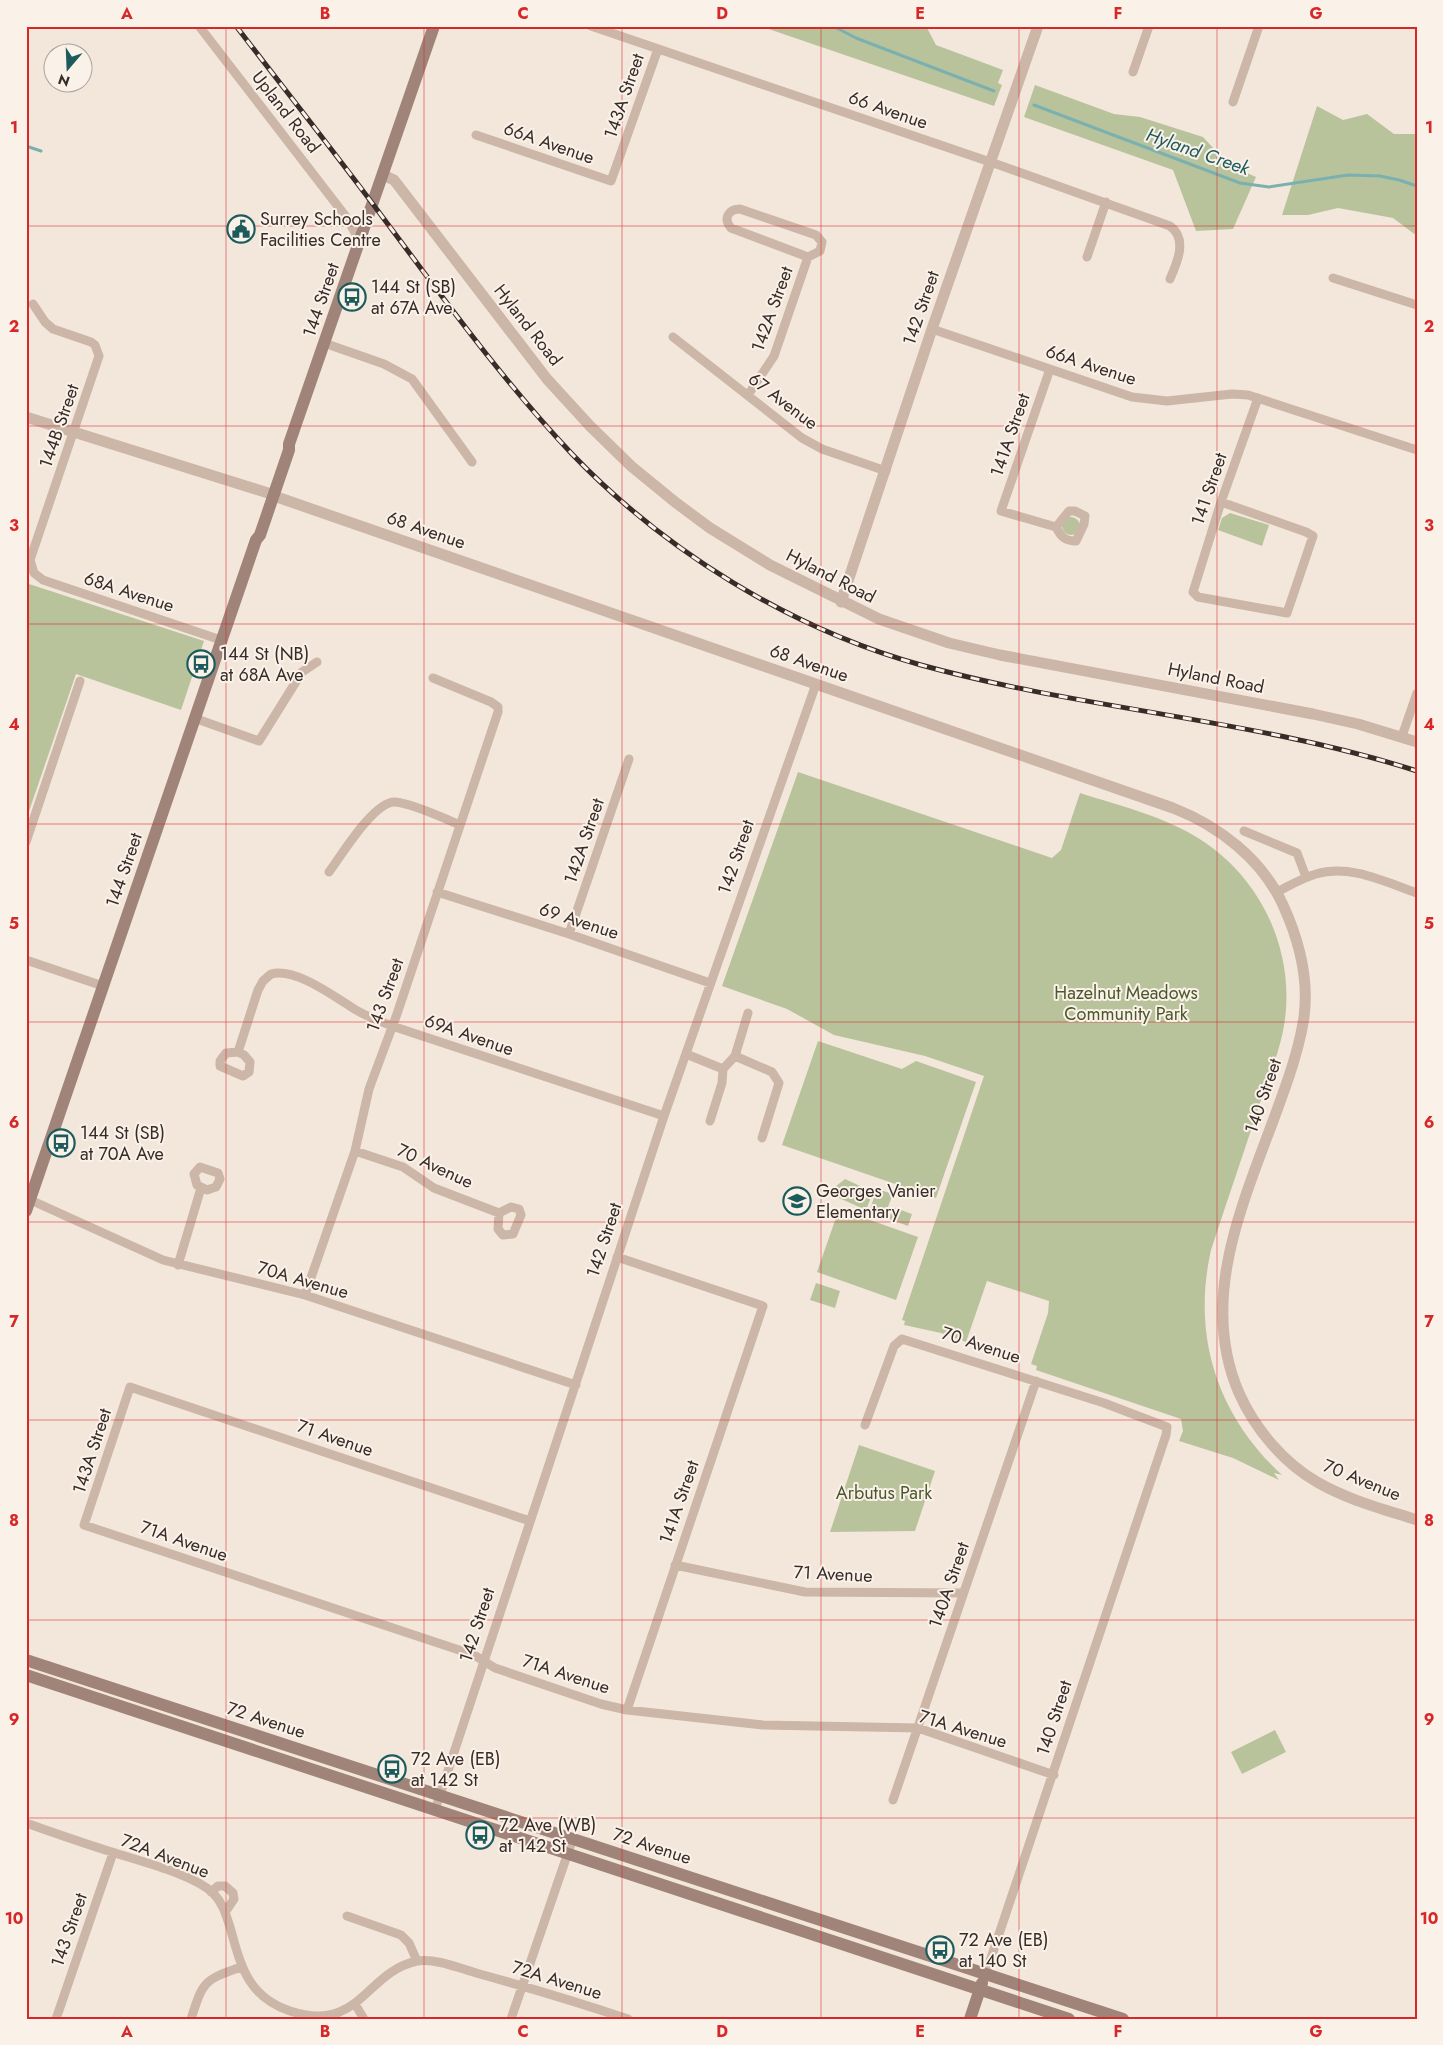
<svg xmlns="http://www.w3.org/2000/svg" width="1443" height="2045" font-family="Jost,sans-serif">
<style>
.green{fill:#b8c39c}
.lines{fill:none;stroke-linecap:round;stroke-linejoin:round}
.stream{stroke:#7ab1b0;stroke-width:3}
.minor{stroke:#ccb6a8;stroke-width:9}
.tertiary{stroke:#ccb6a8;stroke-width:11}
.secondary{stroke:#a08479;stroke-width:12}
.rail-casing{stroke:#382c28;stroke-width:5}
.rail{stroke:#faf1e9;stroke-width:3;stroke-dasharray:9;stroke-linecap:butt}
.grid{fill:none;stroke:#d62828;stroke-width:1;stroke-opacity:0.55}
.labels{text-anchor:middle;stroke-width:4;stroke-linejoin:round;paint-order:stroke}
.street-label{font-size:18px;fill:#382c28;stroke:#faf1e9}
.poi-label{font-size:18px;fill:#382c28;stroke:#faf1e9;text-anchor:start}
.park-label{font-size:18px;fill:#4a582b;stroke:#faf1e9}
.water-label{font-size:19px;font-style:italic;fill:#1c5b5c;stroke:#faf1e9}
.neatline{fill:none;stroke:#d62828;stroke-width:2}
.grid-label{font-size:16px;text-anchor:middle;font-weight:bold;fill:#d62828}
</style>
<rect width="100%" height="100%" fill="#f3e7dc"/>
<!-- green -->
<path class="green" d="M760,26H926L936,45L1003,70L998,83L1002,85L994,106Z
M1035,85L1114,114L1140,117L1203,137L1229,165L1256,177L1233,229L1196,231L1173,170L1024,117Z
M1317,106L1343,120L1367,114L1394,134H1417V236L1393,218L1338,208L1308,215H1282Z
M1230,513L1269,525L1262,546L1218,530L1222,518Z
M1062 526a9 9 0 1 1 18 0a9 9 0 1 1-18 0Z
M26,583L204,641L181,710L76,674L26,820Z
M798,772L1052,858L1061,850L1080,793C1117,805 1159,815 1193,835C1254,870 1291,938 1286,1009C1284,1041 1271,1072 1260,1103C1244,1152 1227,1201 1211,1250C1192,1335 1216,1414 1282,1475L1274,1473L1279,1480L1233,1458L1179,1441L1183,1431L1181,1419L1036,1370L1037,1366L1031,1364L1048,1313L1049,1301L987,1281L966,1342L941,1333L904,1325L905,1321L902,1320L984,1076L925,1056L834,1035L787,1009L722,986Z
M818,1041L902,1069L916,1061L976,1082L936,1198L782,1145Z
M845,1179L873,1192L866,1210L839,1198L835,1187Z
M877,1189L893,1194L884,1217L869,1212Z
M893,1207L912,1214L908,1226L889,1219Z
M839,1209L918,1237L896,1300L817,1272Z
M816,1283L840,1291L835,1308L810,1300Z
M859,1445L935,1471L915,1531L830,1532Z
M1275,1730L1286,1752L1242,1774L1231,1752Z"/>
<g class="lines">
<!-- stream -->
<path class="stream" d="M833,26L856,38L994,91
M1034,105L1240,183L1269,187L1348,175L1380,176L1399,180L1417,186
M26,146L41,151"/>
<!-- minor -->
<path class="minor" d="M199,26L347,218L360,242
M591,26L1002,166L1170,226C1188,239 1177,263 1170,279
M1133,72L1149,26
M1233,102L1259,26
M476,135L611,181L658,49
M740,209L816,235L822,242L820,251L808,257L731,228C723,219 728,209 740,209Z
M1087,257L1106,202
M1333,278L1417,305
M33,304L45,322L53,329L91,342L95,345L99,356L30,560L34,573L43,580L221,640
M932,329L1132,397L1167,401L1232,394L1248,395L1417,450
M673,337L802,438L822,449L886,471
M324,343L384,364L412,379L472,462
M1050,369L1001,511L1056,527C1061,537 1065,541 1076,541L1084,524L1085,516L1075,511H1069L1056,527
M748,395L774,356L808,257
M1221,502L1306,532L1313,536L1287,613L1198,597L1193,592L1221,502L1258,398
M194,718L259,741L302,672L317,662
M1402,736L1417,693
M1244,831L1297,853L1306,877
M26,842L80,681
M329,872C341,856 374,801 395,802C411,803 444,818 460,825
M437,892L569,934L710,983
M1277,892C1289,886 1302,878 1316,874C1350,864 1385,882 1417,893
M569,934L629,759
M26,960L103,986
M238,1052L258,990L263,981L271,974C296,967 336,998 356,1010C368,1017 380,1021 392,1026L664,1116
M238,1052L244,1055L250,1062L249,1072L243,1076L220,1066V1061L226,1053Z
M686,1054L723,1069
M735,1056L772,1072L779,1083L762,1138
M710,1121L722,1083L723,1069L735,1056L748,1013
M355,1151L403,1167L434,1188L499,1213
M200,1167L218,1173L220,1179L216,1187L207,1190L197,1185L194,1174Z
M26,1198L163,1260L305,1295L576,1385
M511,1207L519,1209L521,1215L513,1234L503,1235L498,1229L499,1213Z
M617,1257L763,1306L627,1710
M178,1265L201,1188
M305,1295L355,1151L369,1089L397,1014L498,712V707L491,702L433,678
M865,1425L894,1346L902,1339L1104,1403L1167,1427L1166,1435L986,1973
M530,1521L130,1387L84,1525L474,1655L495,1668L601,1704L627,1710L763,1725L918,1728L1054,1775
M675,1565L805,1592L963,1593
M893,1800L1036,1381
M435,1810L664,1116L816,684
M26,1823C55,1833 83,1843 112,1852C139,1861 193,1874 213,1893C223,1903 226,1915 230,1927C241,1966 247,1996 290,2011C360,2034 365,1972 417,1961C435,1958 459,1968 476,1973C527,1987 577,2002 628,2019
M211,1892L218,1886H225L233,1893L234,1899L226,1911
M347,1916L401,1935L409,1943L417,1961
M355,2004L364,2019
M56,2019L113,1853
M191,2019C203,1981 204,1980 241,1967
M511,2019L573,1838"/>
<!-- tertiary -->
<path class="tertiary" d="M383,175L394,180L547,379L590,426L631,466L675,502L710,528L770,565L879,619L949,643L1000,655L1313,714L1358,724L1417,742
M26,417L268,493
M274,496L1173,808C1219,826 1262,859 1283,905C1299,940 1309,979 1304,1017C1300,1045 1291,1072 1281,1099C1248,1193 1196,1294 1239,1393C1255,1429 1283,1462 1317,1482C1348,1500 1383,1509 1417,1520
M841,602L932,329L1038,26"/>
<!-- secondary -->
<path class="secondary" d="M26,1211L256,540L260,535L289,450V444L434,26
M26,1660L1123,2019
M26,1675L1069,2019
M970,2019L982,1983"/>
<!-- rail casing -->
<g class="rail-casing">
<path id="rail" d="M236,26C285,90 336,154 384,219C444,299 503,381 572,454C665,551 791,629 921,665C1084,710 1255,719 1417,771"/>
</g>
<!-- rail -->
<use href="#rail" class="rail"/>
</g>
<!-- grid -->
<path class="grid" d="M226,26V2019M424,26V2019M622,26V2019M821,26V2019M1019,26V2019M1217,26V2019M26,226H1417M26,426H1417M26,624H1417M26,824H1417M26,1022H1417M26,1222H1417M26,1420H1417M26,1620H1417M26,1818H1417"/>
<!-- icons -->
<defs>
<g id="civic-ring" transform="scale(1.4375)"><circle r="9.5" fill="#faf1e9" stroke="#1c5b5c" stroke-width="1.5"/><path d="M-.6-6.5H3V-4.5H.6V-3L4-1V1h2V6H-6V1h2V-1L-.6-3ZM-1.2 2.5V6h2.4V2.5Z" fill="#1c5b5c"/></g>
<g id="bus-ring" transform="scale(1.4375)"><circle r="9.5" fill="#faf1e9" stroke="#1c5b5c" stroke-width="1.5"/><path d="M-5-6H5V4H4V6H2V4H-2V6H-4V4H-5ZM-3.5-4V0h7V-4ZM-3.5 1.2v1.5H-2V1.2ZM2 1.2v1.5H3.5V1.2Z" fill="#1c5b5c"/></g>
<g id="school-ring" transform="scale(1.4375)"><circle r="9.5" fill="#faf1e9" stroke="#1c5b5c" stroke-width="1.5"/><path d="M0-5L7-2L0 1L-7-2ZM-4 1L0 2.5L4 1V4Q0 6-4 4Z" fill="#1c5b5c"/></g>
</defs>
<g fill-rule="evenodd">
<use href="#civic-ring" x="241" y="229"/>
<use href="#bus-ring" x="352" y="297"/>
<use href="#bus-ring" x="201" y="664"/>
<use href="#bus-ring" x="61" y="1143"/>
<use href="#school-ring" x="797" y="1201"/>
<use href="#bus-ring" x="392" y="1769"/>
<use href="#bus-ring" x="480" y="1835"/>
<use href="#bus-ring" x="940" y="1950"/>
</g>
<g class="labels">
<!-- street labels -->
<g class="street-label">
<text transform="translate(624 96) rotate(-71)" y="6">143A Street</text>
<text transform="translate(888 110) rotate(19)" y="6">66 Avenue</text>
<text transform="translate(286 112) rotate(52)" y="6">Upland Road</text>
<text transform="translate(549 143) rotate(19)" y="6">66A Avenue</text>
<text transform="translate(321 300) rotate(-71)" y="6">144 Street</text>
<text transform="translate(921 308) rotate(-71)" y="6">142 Street</text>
<text transform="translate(772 309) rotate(-70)" y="6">142A Street</text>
<text transform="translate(528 325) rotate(52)" y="6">Hyland Road</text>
<text transform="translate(1091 365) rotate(18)" y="6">66A Avenue</text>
<text transform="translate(783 401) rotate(37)" y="6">67 Avenue</text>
<text transform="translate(59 426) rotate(-71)" y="6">144B Street</text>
<text transform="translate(1010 435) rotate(-71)" y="6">141A Street</text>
<text transform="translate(1209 489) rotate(-71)" y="6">141 Street</text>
<text transform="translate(426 530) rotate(19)" y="6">68 Avenue</text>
<text transform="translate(831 576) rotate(27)" y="6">Hyland Road</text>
<text transform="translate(129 592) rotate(18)" y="6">68A Avenue</text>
<text transform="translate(809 663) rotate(19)" y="6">68 Avenue</text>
<text transform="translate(1216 678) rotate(11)" y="6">Hyland Road</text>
<text transform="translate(584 841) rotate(-71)" y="6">142A Street</text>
<text transform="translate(736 857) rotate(-71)" y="6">142 Street</text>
<text transform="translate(124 870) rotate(-71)" y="6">144 Street</text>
<text transform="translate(579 921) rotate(18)" y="6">69 Avenue</text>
<text transform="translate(385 995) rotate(-70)" y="6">143 Street</text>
<text transform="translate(469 1035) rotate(19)" y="6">69A Avenue</text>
<text transform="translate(1263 1096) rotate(-71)" y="6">140 Street</text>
<text transform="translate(435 1166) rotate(25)" y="6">70 Avenue</text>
<text transform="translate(604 1240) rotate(-72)" y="6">142 Street</text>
<text transform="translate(303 1280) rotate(16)" y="6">70A Avenue</text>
<text transform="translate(981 1345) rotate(18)" y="6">70 Avenue</text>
<text transform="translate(335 1438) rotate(19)" y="6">71 Avenue</text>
<text transform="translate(92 1451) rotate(-72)" y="6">143A Street</text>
<text transform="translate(1362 1480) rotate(22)" y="6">70 Avenue</text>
<text transform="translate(679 1502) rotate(-71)" y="6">141A Street</text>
<text transform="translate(184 1541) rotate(19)" y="6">71A Avenue</text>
<text transform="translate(833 1574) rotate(3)" y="6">71 Avenue</text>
<text transform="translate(949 1585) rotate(-71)" y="6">140A Street</text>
<text transform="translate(477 1625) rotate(-72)" y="6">142 Street</text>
<text transform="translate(566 1674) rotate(18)" y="6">71A Avenue</text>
<text transform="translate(1054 1718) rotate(-72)" y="6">140 Street</text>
<text transform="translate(266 1720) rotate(18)" y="6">72 Avenue</text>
<text transform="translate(963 1729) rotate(17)" y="6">71A Avenue</text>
<text transform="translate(652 1846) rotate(18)" y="6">72 Avenue</text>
<text transform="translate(165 1856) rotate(21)" y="6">72A Avenue</text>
<text transform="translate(69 1930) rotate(-71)" y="6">143 Street</text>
<text transform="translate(557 1980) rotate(17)" y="6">72A Avenue</text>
</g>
<!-- poi labels -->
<g class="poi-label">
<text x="260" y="225">Surrey Schools<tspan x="260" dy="21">Facilities Centre</tspan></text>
<text x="371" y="293">144 St (SB)<tspan x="371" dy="21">at 67A Ave</tspan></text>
<text x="220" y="660">144 St (NB)<tspan x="220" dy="21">at 68A Ave</tspan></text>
<text x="80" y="1139">144 St (SB)<tspan x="80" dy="21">at 70A Ave</tspan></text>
<text x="816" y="1197">Georges Vanier<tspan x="816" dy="21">Elementary</tspan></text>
<text x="411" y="1765">72 Ave (EB)<tspan x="411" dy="21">at 142 St</tspan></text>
<text x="499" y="1831">72 Ave (WB)<tspan x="499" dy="21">at 142 St</tspan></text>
<text x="959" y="1946">72 Ave (EB)<tspan x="959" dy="21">at 140 St</tspan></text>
</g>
<!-- park labels -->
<g class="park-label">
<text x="1126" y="999">Hazelnut Meadows<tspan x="1126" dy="21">Community Park</tspan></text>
<text x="884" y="1499">Arbutus Park</text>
</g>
<!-- water labels -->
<g class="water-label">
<text transform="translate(1198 151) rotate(19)" y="7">Hyland Creek</text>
</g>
</g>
<!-- border -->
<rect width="1443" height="2045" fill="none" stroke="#faf1e9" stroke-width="55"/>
<!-- north arrow -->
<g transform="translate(68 68) rotate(199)"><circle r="24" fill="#faf1e9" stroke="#aca29c"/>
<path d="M0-4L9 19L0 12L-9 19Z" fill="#1c5b5c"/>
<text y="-8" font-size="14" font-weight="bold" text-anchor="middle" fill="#382c28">N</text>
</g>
<rect x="28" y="28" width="1388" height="1990" class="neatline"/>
<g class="grid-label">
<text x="127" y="19">A</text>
<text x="325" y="19">B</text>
<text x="523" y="19">C</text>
<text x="722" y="19">D</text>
<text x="920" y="19">E</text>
<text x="1118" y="19">F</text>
<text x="1316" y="19">G</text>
<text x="14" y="133">1</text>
<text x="1429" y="133">1</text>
<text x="14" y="332">2</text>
<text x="1429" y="332">2</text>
<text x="14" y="531">3</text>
<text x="1429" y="531">3</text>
<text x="14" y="730">4</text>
<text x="1429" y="730">4</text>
<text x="14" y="929">5</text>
<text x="1429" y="929">5</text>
<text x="14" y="1128">6</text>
<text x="1429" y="1128">6</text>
<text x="14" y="1327">7</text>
<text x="1429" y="1327">7</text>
<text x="14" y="1526">8</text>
<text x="1429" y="1526">8</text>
<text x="14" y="1725">9</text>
<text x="1429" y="1725">9</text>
<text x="14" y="1924">10</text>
<text x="1429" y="1924">10</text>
<text x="127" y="2037">A</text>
<text x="325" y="2037">B</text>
<text x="523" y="2037">C</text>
<text x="722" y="2037">D</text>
<text x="920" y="2037">E</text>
<text x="1118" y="2037">F</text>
<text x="1316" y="2037">G</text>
</g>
</svg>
